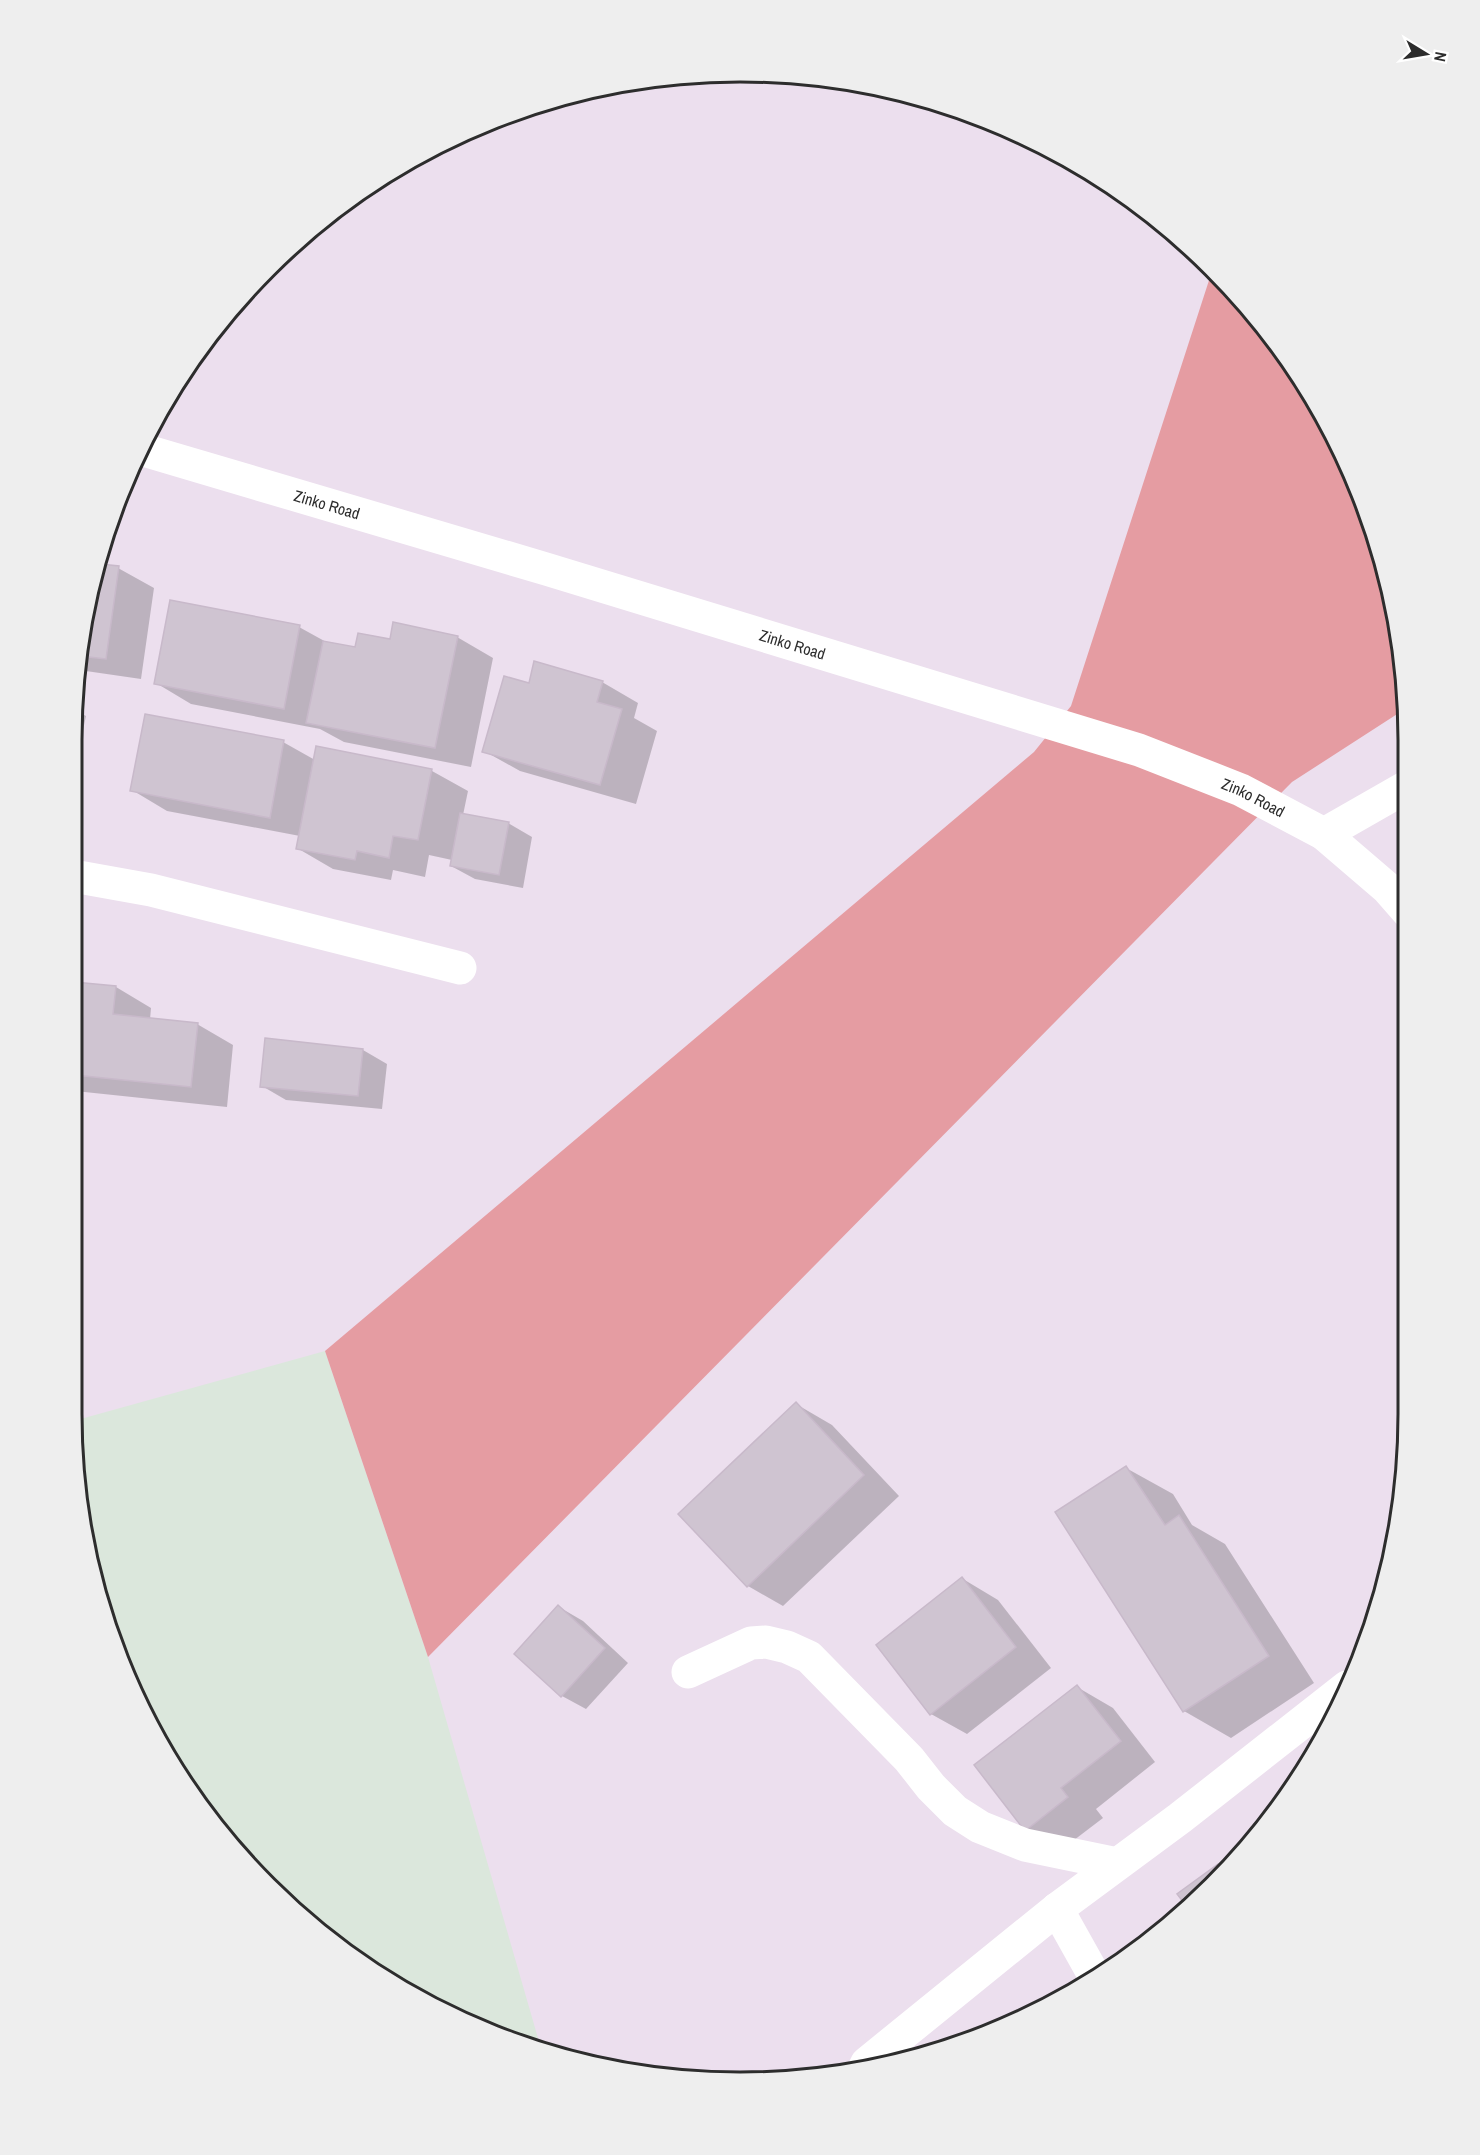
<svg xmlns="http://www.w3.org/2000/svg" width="1480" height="2155" font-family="'Archivo Narrow',sans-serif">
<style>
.airport{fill:#dbe7dc}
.green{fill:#e59ca2}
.shadow{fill:#0003}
.building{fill:#cfc4d1;stroke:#c8b9ca;stroke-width:1.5}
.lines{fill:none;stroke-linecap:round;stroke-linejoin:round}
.minor{stroke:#fff;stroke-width:33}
.labels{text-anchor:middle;stroke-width:5;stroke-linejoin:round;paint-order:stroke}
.street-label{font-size:16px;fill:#2d2d2d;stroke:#fff}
.rim{fill:none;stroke:#2d2d2d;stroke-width:3}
</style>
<rect width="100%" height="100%" fill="#ecdfee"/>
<!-- airport -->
<path class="airport" d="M325,1351L428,1657L542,2052L485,2032L333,1945L267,1887L185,1786L107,1629L78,1503L77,1420Z"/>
<!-- green -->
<path class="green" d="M1213,268L1295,369L1357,484L1395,609L1405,709L1292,782L428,1657L325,1351L1034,752L1071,706Z"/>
<!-- shadow -->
<path class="shadow" d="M100,565L118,568L154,588L141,679L79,670L85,610Z
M299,627L328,643L356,649L391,640L457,637L493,658L471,767L344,742L320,729L191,704L156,683Z
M602,682L638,703L634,718L657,731L636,804L520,771L484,751L530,685Z
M75,710L86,716L72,781V740Z
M283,742L315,760L317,748L432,771L468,791L463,815L508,823L532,837L523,888L475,879L451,866L452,860L429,855L425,877L393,870L391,880L333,869L297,848L300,836L167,811L132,790Z
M74,983L116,987L151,1008L150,1020L197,1024L233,1045L227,1107L75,1091Z
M363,1050L387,1064L382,1109L286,1100L262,1086Z
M796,1404L832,1425L899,1496L783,1606L748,1586Z
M1126,1468L1173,1494L1192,1525L1225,1544L1314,1683L1231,1738L1184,1711L1057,1513Z
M963,1579L998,1600L1051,1668L967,1734L931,1714Z
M559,1607L583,1621L628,1663L586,1709L562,1696Z
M1077,1687L1113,1708L1155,1762L1096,1809L1103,1818L1061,1850L1026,1830Z"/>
<!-- building -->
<path class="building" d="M100,564L119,566L106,659L80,656L85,610Z
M170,600L300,625L284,709L154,684Z
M393,622L458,636L435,748L306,723L323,641L355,647L358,633L390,639Z
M534,661L603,681L597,702L622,709L600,785L482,752L504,676L529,683Z
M145,714L284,740L270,818L130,791Z
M316,746L432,769L418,840L393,836L389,858L357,851L355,860L296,849Z
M460,813L509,822L499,875L450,866Z
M74,982L116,986L113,1014L198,1023L191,1087L75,1075Z
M265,1038L363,1049L358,1096L260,1087Z
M796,1402L864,1475L747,1587L678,1514Z
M1126,1466L1165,1525L1179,1515L1269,1656L1183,1712L1055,1512Z
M962,1577L1016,1647L930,1715L876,1645Z
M558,1605L605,1648L561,1697L514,1654Z
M1077,1685L1121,1741L1061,1788L1068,1797L1025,1831L974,1765Z
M1218,1864L1224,1873L1213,1887L1187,1907L1177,1894Z"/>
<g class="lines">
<!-- minor -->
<g class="minor">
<path id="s1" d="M140,449L546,569L1139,750L1241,790L1324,834L1387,888L1408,912"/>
<path d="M1324,834L1408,786"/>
<path d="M73,876L151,890L460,968"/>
<path d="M688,1672L751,1643L766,1642L787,1647L809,1657L909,1759L931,1787L955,1811L980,1827L1025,1845L1117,1864"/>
<path d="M1057,1909L1095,1977"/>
<path d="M863,2071L867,2063L1057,1909L1180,1818L1347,1687"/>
</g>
</g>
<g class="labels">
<!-- street labels -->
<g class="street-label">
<text dy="6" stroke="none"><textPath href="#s1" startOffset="195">Zinko Road</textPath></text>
<text dy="6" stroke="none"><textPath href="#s1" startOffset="681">Zinko Road</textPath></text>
<text dy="6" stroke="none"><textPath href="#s1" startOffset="1167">Zinko Road</textPath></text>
</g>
</g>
<!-- crop -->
<path d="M0 0H1480V2155H0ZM740 82H740A658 658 0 0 1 1398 740V1414A658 658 0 0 1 740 2072H740A658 658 0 0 1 82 1414V740A658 658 0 0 1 740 82Z" fill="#eee" fill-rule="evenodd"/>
<path class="rim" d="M740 82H740A658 658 0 0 1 1398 740V1414A658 658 0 0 1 740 2072H740A658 658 0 0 1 82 1414V740A658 658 0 0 1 740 82Z"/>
<!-- north arrow -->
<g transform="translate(1426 54) rotate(101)" stroke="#ffffff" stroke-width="4.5" paint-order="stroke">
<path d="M0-4.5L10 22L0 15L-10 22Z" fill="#2d2d2d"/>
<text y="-9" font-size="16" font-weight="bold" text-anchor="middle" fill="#2d2d2d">N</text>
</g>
</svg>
